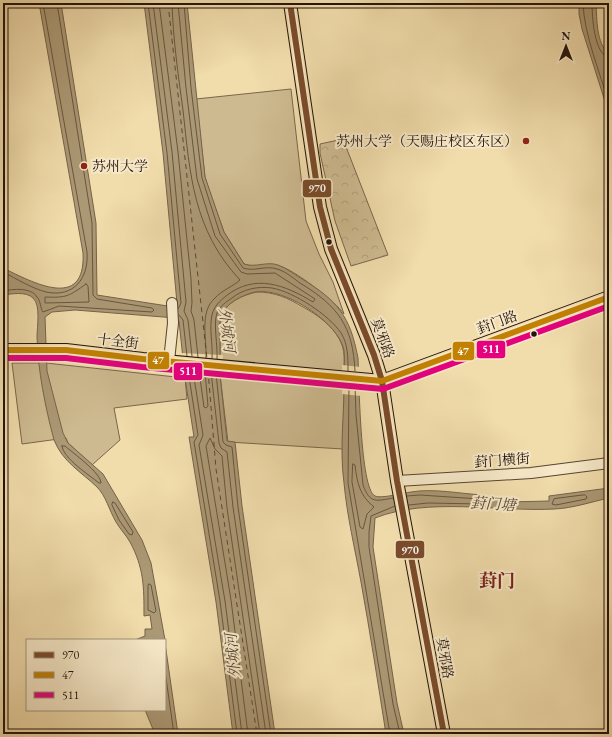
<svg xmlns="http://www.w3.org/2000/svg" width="612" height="737" font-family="'EB Garamond','Noto Serif SC',serif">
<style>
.forest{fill:url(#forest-crowns);stroke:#79664d}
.green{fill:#ceba90;stroke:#79664d}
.water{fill:#ab9874;stroke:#75634a}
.pier{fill:#f1dcab}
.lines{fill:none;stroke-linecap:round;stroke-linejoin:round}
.shore{stroke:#68563f;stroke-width:1}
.ferry{stroke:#5a4834;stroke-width:1;stroke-dasharray:5 4;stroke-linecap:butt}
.minor-casing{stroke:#574532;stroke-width:12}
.major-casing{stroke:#24130a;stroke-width:14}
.minor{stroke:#f6e8c8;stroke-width:10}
.major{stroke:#f1dcab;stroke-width:12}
.bus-1-casing{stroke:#f6e8c8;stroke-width:9}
.bus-2-casing{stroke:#f6e8c8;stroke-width:9}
.bus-3-casing{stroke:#f6e8c8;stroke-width:9}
.bus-1{stroke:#7a4b2a;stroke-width:6}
.bus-2{stroke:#c28102;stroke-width:6}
.bus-3{stroke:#e5007d;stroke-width:6}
.poi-dot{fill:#8f2418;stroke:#f6e8c8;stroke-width:1.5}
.bus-dot{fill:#24130a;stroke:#f6e8c8;stroke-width:1.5}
.labels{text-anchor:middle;stroke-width:4;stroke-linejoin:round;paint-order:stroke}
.poi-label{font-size:14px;fill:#24130a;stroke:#f6e8c8;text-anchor:end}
.street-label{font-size:14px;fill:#24130a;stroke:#f6e8c8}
.water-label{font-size:15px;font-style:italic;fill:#5a4834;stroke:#f6e8c8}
.district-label{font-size:18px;font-weight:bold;fill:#7a1f14;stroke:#f6e8c8}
.line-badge{stroke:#f6e8c8;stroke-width:1.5}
.badge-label{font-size:11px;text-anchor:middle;font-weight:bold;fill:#fff}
</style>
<defs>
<pattern id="forest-crowns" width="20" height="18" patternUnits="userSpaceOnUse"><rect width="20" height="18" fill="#ceba90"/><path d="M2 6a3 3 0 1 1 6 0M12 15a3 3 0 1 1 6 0" fill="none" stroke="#b19f7b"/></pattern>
</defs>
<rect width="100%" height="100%" fill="#f1dcab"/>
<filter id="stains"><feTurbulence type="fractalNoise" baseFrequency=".005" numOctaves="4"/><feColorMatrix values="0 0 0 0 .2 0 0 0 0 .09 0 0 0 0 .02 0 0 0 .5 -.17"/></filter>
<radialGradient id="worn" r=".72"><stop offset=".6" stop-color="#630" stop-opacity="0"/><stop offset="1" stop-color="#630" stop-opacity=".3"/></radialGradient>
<!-- forest -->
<path class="forest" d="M343,139L388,255L351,266L335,221L320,153V144Z"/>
<!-- green -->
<path class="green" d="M291,89L306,221L319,254L333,282L344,314C336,302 292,268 279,266C268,265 255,268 244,264L224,232L211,196L205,177L196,99Z
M257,292C275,292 288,298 303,307C318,315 336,328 342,345C345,353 344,364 344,372C345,398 343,424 343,449L228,442L220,375V318C225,302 243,295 257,292Z
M12,363H46L185,378L187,399L114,408L120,440L92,465L68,443L66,438L22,444Z"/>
<!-- water -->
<path class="water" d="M39,3H61L96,223L97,295L174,307L177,303L163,153L144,3H187L205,177L224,232L244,264C255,268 267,261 278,265C286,268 294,274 302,279C338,301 350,316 358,358C359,378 360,489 375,496C380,499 404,493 411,492C434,488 461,494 484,495L485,498L508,499V502L549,501V496L609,488V498C591,502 573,508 555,509C498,512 428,497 375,518L373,547L397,703L404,734H386C378,683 370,632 361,582C355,549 347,516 344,483C339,447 345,410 344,374C344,365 346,352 342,344C332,319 283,287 255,292C242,295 224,304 220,318V375L227,441L235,442L242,506L275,734H233L216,602L189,437H194L185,378L179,321L176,318L75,310L52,312L45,317L47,371L63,433L68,443L103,474L142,540L151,563L165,640H135L145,636V629H152L150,615L144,616C144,587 144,568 130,542C126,535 120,529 116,522C109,510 106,496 97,487C80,471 63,462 54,440C45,406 38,371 37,337C37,327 41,305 33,298C26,291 11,294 3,295V268C32,282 86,312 83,253Z
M579,3H596C597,20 596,42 609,55V114L582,29L579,14Z
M165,643L178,734H155L145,710H165Z"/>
<!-- pier -->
<path class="pier" d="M181,353L223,355L222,375L182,373Z
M342,365L361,367V396L342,394Z"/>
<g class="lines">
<!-- shore -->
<path class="shore" d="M148,3L167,153L181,303L178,309
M153,3L172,152L186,302L184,311L188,320L192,356
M159,3L178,152L191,279L192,303L191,311L194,320L198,357
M172,3C173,38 178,74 183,110C190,174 193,230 240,280C235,285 221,291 215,298C199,312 207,339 206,358
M178,3L186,88L197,179L215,236L241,272L247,274L275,273L315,299L313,302C285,285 255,273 226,296C220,301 214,306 212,315C209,328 213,344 212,358
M184,3L191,88L202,178L220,234L243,268C254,272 266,265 277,269C285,271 293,278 300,283C338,306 353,326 355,371
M583,3C584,35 600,72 609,104
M592,3C592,15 594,56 609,57
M3,272C17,279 31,288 46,292C74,298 89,278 87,252L43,3
M86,284L88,286L89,302L45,303V297C67,298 69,296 86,284Z
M3,291C13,289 31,287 37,297C41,301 40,308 43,312L59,306L152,312L154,310L152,308L97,299L93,295L92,223L57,3
M179,315L183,320L187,356
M217,359C218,346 213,324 217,313C220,306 226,302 232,298C243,289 258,286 272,288C294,292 329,315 341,333C348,344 348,357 348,371
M188,370L198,435L194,442L220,601L237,734
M193,371L203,435L199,445L225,601L242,734
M199,371L204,407L206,408L208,406L205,372
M211,372L219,443L221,448L227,452L233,507L266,734
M216,373L223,442L226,445L232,447L238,507L271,734
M349,385L348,483L390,734
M355,386L356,415L363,485C370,504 376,501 393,498
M62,446H65C73,453 101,473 101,483H99C89,475 63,458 62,446Z
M353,464L355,465C357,483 360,496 374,507L367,514L363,529L360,527L352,482Z
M585,495L587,497L586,499L556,505L552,504L554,499Z
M407,496L420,495L480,499L483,502L481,504L428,503L409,505
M113,502L115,503L133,532L132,535L129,534L119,520L112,505Z
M395,506L371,516L369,532V547L393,704L400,734
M149,584L151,585L156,611L154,613L148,610V586Z
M165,671L174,734
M248,734L231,600L206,446L210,438L215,449L222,456L227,508L260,734"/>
<!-- ferry -->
<path class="ferry" d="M168,3L207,359
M208,370L216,469L257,734"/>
<!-- minor casing -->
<g class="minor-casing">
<path id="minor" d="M169,361L173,323L172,303
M397,481L531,473L609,463"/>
</g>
<!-- major casing -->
<g class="major-casing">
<path id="major" d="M290,3L320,207L331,249L374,355L382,381L397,481L444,734
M3,350H66L143,359L382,381L609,297"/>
</g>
<!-- minor -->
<use href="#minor" class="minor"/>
<!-- major -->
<use href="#major" class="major"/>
<!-- bus-1 casing -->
<g class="bus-1-casing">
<path id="bus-1" d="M290,3L320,207L331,249L374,355L382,381L397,481L444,734"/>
</g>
<!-- bus-2 casing -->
<g class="bus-2-casing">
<path id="bus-2" d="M3,350H66L143,359L382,381L609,297"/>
</g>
<!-- bus-3 casing -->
<g class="bus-3-casing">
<path id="bus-3" d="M3,358H66L142,367L383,389L609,306"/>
</g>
<!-- bus-1 -->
<use href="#bus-1" class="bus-1"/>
<!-- bus-2 -->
<use href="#bus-2" class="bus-2"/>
<!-- bus-3 -->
<use href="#bus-3" class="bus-3"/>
</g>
<!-- markers -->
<g class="poi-dot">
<circle cx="526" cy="141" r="4"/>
<circle cx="84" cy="166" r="4"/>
</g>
<g class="bus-dot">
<circle cx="329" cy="242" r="3.5"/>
<circle cx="534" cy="334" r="3.5"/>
</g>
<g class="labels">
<!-- poi labels -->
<g class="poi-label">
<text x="518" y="146">苏州大学（天赐庄校区东区）</text>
<text x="92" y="171" text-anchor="start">苏州大学</text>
</g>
<!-- street labels -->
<g class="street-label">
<text transform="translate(497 322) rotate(-20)" y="5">葑门路</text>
<text transform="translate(383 338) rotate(70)" y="5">莫邪路</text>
<text transform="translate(118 341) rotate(7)" y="5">十全街</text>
<text transform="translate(502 460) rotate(-4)" y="5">葑门横街</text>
<text transform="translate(445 658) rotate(80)" y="5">莫邪路</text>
</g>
<!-- water labels -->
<g class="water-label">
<text transform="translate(227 330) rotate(83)" y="5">外城河</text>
<text transform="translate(493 504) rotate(3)" y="5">葑门塘</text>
<text transform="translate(233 656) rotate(-96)" y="5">外城河</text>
</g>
<!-- district labels -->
<g class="district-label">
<text x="497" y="587">葑门</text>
</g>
</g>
<g class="line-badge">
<rect x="302" y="179" width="30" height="19" rx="4" fill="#7a4b2a"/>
<rect x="476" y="340" width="30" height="19" rx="4" fill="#e5007d"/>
<rect x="452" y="341" width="23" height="20" rx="4" fill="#c28102"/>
<rect x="147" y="351" width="23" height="19" rx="4" fill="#c28102"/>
<rect x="173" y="362" width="30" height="19" rx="4" fill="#e5007d"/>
<rect x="395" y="540" width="30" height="19" rx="4" fill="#7a4b2a"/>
</g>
<g class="badge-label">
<text x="317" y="192">970</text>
<text x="491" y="353">511</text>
<text x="463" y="355">47</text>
<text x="158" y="364">47</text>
<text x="188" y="375">511</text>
<text x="410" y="554">970</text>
</g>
<!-- margin -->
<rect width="612" height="737" fill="none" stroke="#f1dcab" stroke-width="16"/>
<rect x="4" y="4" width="604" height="729" fill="none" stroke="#24130a" stroke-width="2"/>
<rect x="8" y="8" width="596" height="721" fill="none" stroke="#24130a"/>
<!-- legend -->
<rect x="26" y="639" width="140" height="72" fill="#f6e8c8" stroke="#a2937c"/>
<rect x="34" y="652" width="20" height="6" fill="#7a4b2a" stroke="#a2937c"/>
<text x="62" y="659" font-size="12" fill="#24130a">970</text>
<rect x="34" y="672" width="20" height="6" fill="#c28102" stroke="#a2937c"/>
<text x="62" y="679" font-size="12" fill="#24130a">47</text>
<rect x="34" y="692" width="20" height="6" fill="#e5007d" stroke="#a2937c"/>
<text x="62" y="699" font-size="12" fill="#24130a">511</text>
<!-- north arrow -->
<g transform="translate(566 46)" stroke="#f6e8c8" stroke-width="3" paint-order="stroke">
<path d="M0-3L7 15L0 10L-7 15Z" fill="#24130a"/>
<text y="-6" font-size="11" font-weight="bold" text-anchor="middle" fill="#24130a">N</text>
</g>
<rect width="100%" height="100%" filter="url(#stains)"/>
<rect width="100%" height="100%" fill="url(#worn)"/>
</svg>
